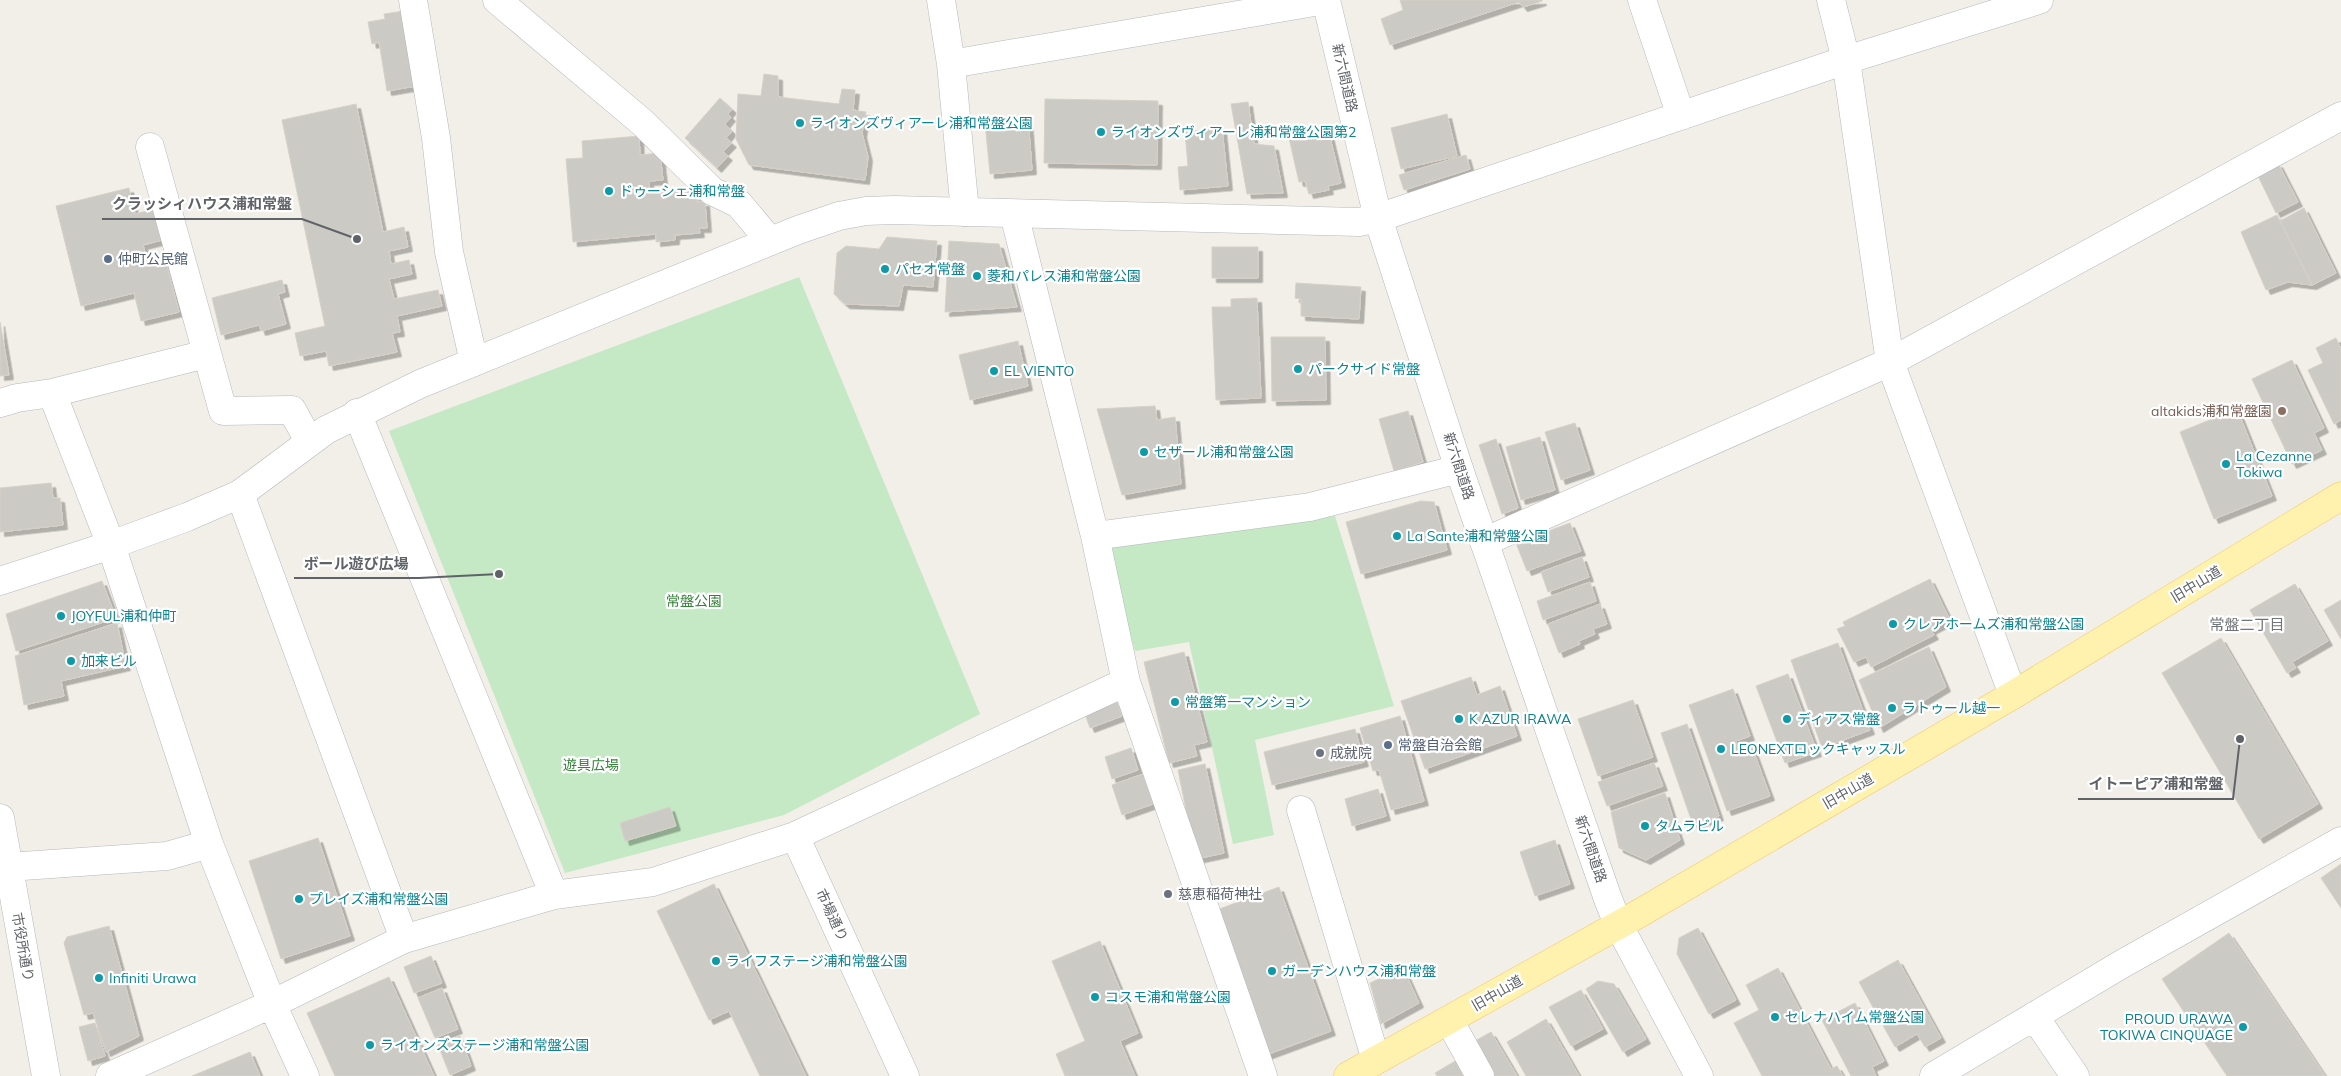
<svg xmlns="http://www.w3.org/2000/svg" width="2341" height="1076" font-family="Mulish,'Noto Sans JP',sans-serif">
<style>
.green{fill:#c5e8c5}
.building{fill:#cccac5;stroke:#d6d1c6;filter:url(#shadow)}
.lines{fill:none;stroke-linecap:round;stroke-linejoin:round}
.minor-casing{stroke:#b5b8bc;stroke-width:29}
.tertiary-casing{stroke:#b5b8bc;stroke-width:29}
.primary-casing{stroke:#f2c960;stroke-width:29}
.minor{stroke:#fff;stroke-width:28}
.tertiary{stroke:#fff;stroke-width:28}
.primary{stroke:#fff2af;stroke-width:28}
.culture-dot{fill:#0f9aa8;stroke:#fff;stroke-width:2}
.service-dot{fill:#5c6f8a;stroke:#fff;stroke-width:2}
.education-dot{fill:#8d6e63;stroke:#fff;stroke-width:2}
.worship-dot{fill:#6b7280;stroke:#fff;stroke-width:2}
.labels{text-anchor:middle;stroke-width:4.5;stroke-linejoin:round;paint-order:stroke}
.street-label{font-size:14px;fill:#5f6368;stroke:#fff}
.culture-label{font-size:14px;fill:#0d838f;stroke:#fff;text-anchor:start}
.service-label{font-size:14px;fill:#4e5e75;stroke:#fff;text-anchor:start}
.education-label{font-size:14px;fill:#785e54;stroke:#fff;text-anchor:end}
.park-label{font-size:14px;fill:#348238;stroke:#fff}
.worship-label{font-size:14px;fill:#5b616d;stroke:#fff;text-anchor:start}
.neighbourhood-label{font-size:15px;fill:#70757a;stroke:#fff}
.leader{fill:none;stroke:#5f6368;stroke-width:2}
.callout-dot{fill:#5f6368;stroke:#fff;stroke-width:2}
.callout-label{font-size:15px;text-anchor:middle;font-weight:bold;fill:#5f6368;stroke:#fff;stroke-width:4.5;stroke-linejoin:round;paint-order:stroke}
</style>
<defs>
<filter id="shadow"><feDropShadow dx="4.5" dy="4.5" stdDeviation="0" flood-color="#0004"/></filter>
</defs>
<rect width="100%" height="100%" fill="#f1efe8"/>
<!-- green -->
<path class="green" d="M799,277L980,714L784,815L565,873L389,431Z
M1335,516L1394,706L1255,740L1274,835L1233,844L1189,642L1135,651L1106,548Z"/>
<!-- building -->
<path class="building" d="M1400,0H1542V1L1523,7L1519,2L1390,45L1381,19L1403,10Z
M404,11L416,86L387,91L379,42L372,44L368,22L385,19L384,14Z
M764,74L778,76V97L839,104L842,89L855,90L853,110L866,112L862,133L868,157L865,180L749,165L736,139L738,94L761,96Z
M720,98L732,109L728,114L731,117L725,124L732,131L726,138L732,143L723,152L728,156L717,168L685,138Z
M1045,99L1158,101L1157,165L1044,163Z
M1248,102L1254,144L1274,146L1283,193L1247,194L1231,104Z
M356,104L383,232L404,227L408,247L389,251L391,264L409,260L412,274L389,279L394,299L438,290L442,306L397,316L400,332L392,333L397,352L329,366L326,351L300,356L295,333L325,326L282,120Z
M1447,114L1457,156L1401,169L1391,128Z
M1028,118L1032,170L990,174L985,122Z
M1222,128L1228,186L1180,190L1178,167L1188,166L1185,132Z
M1328,129L1341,183L1328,186L1329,190L1309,194L1305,181L1299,182L1289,138Z
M639,136L640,155L660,153L663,180L649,181V192L688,189L689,196H697V202H705L707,228H699L700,233L675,235V240L656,242V234L573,242L566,159L583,158L582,141Z
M1466,155L1470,169L1404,190L1399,175Z
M2278,163L2298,202L2276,213L2257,174Z
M129,188L135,214L159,208L166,239L143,245L148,266L166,262L179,312L141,321L134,293L81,306L56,206Z
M2304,208L2336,273L2312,285L2280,221Z
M2277,215L2312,285L2288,282L2266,290L2241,232Z
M887,237L937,241L933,287L903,285L899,306L845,304L834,294L837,253L846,246L879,249Z
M949,241L999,244L1017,307L945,312Z
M1212,247H1258V278H1212Z
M282,280L285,292L278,294L286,324L261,331L259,325L221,335L212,298Z
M1296,283L1361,287L1359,319L1301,316V299L1295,298Z
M1257,298L1261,398L1216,400L1212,307H1231V299Z
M0,322L9,375L0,376Z
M1271,337H1325L1326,400L1272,401Z
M2336,338L2341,349V420L2334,424L2308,370L2323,363L2316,348Z
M1018,341L1028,386L970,400L959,355Z
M2292,360L2324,428L2314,433L2322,450L2292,464L2252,379Z
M1155,406L1157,420L1175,417L1181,484L1122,495L1097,409Z
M2237,409L2272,496L2214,519L2180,432Z
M1408,411L1423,462L1394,471L1379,419Z
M1575,423L1590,470L1561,480L1545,432Z
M1540,437L1555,490L1521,500L1506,447Z
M1496,439L1518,508L1502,514L1479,445Z
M51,483L53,498H60L63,525L0,532V488Z
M1421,501L1434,502L1447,550L1361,574L1346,522Z
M1570,523L1581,551L1527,571L1516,543Z
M1582,557L1589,577L1548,592L1541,572Z
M1930,579L1950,620L1931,630L1934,635L1871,667L1866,657L1854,662L1837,629L1845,626L1843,622Z
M102,581L116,618L16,651L6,614Z
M1590,582L1596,601L1543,620L1537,601Z
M2295,584L2328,641L2292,662L2296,668L2287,673L2250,610Z
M2341,600V639L2324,610Z
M1600,604L1607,624L1593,629L1595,634L1579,641L1580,644L1559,653L1548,624Z
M117,623L126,666L61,681L64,696L24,705L15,656Z
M2221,638L2318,804L2259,839L2162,673Z
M1838,643L1870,730L1822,748L1791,660Z
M1929,647L1946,687L1879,728L1859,680Z
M1184,652L1207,742L1194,745L1197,756L1169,763L1144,662Z
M1788,674L1817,752L1785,763L1756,686Z
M1471,677L1477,695L1500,686L1517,736L1425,769L1401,701Z
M1733,689L1750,736L1736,741L1739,751L1752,747L1770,796L1727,811L1689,705Z
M1633,700L1653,757L1598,776L1578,719Z
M1117,702L1122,716L1090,728L1085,714Z
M1400,716L1424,801L1391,810L1379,770L1373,771L1360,728Z
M1687,724L1719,816L1693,825L1661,733Z
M1355,729L1364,762L1272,785L1264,752Z
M1131,748L1138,770L1112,779L1105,757Z
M1654,763L1663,786L1607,806L1598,782Z
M1205,764L1224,853L1196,859L1178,770Z
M1143,774L1153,804L1122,815L1112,785Z
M1378,789L1386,816L1352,826L1345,799Z
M1665,793L1680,840L1646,860L1619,848L1611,812Z
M670,807L676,826L625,841L620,823Z
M318,838L350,936L281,959L249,861Z
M1555,840L1570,884L1535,896L1520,852Z
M2341,864V908L2321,878Z
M714,884L806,1076H760L729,1011L709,1020L657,911Z
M1279,887L1331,1031L1266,1055L1214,911Z
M109,926L139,1036L106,1052L93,1013L84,1015L64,943L67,937Z
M1698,928L1736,1000L1709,1014L1677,954L1679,938Z
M2229,933L2325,1076H2227L2162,979Z
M1100,941L1138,1033L1120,1041L1135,1076H1065L1056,1054L1085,1041L1052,961Z
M431,956L442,983L414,993L404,967Z
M1898,960L1941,1038L1925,1047L1917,1034L1895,1047L1859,982Z
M1403,968L1419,1003L1381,1024L1370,983Z
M1778,968L1831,1069L1837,1066L1843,1076H1762L1734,1023L1759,1010L1746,985Z
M389,977L434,1076H335L307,1013Z
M1598,981L1614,984L1646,1039L1623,1052L1586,989Z
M442,988L458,1029L435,1038L418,998Z
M1581,990L1603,1029L1571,1046L1549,1007Z
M1855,1003L1884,1061L1872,1067L1876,1076H1851L1822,1020Z
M1546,1019L1579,1076H1526L1507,1042Z
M95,1023L105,1056L88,1061L79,1027Z
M1491,1032L1517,1076H1493L1473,1042Z
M460,1036L471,1066L450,1075L438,1045Z
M250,1052L260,1076H192Z
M1457,1060L1466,1076H1437L1435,1073Z"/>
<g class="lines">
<!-- minor casing -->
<g class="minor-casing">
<path id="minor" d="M413,0L436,138L449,252L474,362
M497,0L643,123L712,191L739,204L770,241
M941,0L951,64L965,212
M1642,0L1681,116
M951,64L1326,0
M150,147L223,411L292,410L309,441
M1378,218L1846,60L2039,0
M52,393L111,545L209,844L272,1004L305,1076
M0,403L17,398L52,393L206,354
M357,413L554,895
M240,494L404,939
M1095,536L1310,507L1459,469
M1484,542L1890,362L2341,116
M1126,682L1263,1076
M1301,810L1376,1060
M795,836L905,1076
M8,867L167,856L209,844
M2034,1016L2075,1076
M1449,1020L1480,1076
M110,1076L272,1004L404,939L554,895L653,882L795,836L1126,682L1095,536L1014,214
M1934,1076L2122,964L2341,841"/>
</g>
<!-- tertiary casing -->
<g class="tertiary-casing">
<path id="tertiary" d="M1326,0L1378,218L1459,469L1608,899L1618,924L1699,1076
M1831,0L1846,60L1890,362L2013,695
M0,581L111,545L187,517L240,494L326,430L420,384L798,230L839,216L866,211L894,210L1359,222L1378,218
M0,818L46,1076"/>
</g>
<!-- primary casing -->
<g class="primary-casing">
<path id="primary" d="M1348,1076L1640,913L2013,695L2341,496"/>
</g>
<!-- minor -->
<use href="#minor" class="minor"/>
<!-- tertiary -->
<use href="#tertiary" class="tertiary"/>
<!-- primary -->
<use href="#primary" class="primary"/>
</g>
<!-- markers -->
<g class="culture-dot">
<circle cx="800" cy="123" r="5"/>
<circle cx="1101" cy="132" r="5"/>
<circle cx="609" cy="191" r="5"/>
<circle cx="885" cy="269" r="5"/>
<circle cx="977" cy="276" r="5"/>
<circle cx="1298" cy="369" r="5"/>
<circle cx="994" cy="371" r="5"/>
<circle cx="1144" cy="452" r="5"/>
<circle cx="2226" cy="464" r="5"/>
<circle cx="1397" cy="536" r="5"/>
<circle cx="61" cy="616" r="5"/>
<circle cx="1893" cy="624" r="5"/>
<circle cx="71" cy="661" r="5"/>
<circle cx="1175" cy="702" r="5"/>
<circle cx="1892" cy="708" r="5"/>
<circle cx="1459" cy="719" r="5"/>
<circle cx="1787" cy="719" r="5"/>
<circle cx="1721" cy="749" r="5"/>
<circle cx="1645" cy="826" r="5"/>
<circle cx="299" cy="899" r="5"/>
<circle cx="716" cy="961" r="5"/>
<circle cx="1272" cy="971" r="5"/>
<circle cx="99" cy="978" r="5"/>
<circle cx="1095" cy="997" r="5"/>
<circle cx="1775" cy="1017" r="5"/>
<circle cx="2243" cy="1027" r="5"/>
<circle cx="370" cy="1045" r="5"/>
</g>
<g class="service-dot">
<circle cx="108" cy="259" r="5"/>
<circle cx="1388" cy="745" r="5"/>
</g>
<circle class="education-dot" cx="2282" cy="411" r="5"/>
<g class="worship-dot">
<circle cx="1320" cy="753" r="5"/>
<circle cx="1168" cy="894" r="5"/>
</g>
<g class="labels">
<!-- street labels -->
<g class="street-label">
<text transform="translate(1345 78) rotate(77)" y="5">新六間道路</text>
<text transform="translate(1459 466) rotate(72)" y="5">新六間道路</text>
<text transform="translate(2196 584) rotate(-31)" y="5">旧中山道</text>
<text transform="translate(1848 791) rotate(-30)" y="5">旧中山道</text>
<text transform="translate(1591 849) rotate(71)" y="5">新六間道路</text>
<text transform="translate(832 915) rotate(65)" y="5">市場通り</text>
<text transform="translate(23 947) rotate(80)" y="5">市役所通り</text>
<text transform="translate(1497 993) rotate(-30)" y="5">旧中山道</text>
</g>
<!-- culture labels -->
<g class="culture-label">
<text x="810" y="128">ライオンズヴィアーレ浦和常盤公園</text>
<text x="1111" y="137">ライオンズヴィアーレ浦和常盤公園第2</text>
<text x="619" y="196">ドゥーシェ浦和常盤</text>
<text x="895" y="274">パセオ常盤</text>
<text x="987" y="281">菱和パレス浦和常盤公園</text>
<text x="1308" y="374">パークサイド常盤</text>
<text x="1004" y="376">EL VIENTO</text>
<text x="1154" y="457">セザール浦和常盤公園</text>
<text x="2236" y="461">La Cezanne<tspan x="2236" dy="16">Tokiwa</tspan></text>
<text x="1407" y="541">La Sante浦和常盤公園</text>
<text x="71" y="621">JOYFUL浦和仲町</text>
<text x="1903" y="629">クレアホームズ浦和常盤公園</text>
<text x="81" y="666">加来ビル</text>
<text x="1185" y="707">常盤第一マンション</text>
<text x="1902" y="713">ラトゥール越一</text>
<text x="1469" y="724">K AZUR IRAWA</text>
<text x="1797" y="724">ディアス常盤</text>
<text x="1731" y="754">LEONEXTロックキャッスル</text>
<text x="1655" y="831">タムラビル</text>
<text x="309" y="904">プレイズ浦和常盤公園</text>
<text x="726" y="966">ライフステージ浦和常盤公園</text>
<text x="1282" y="976">ガーデンハウス浦和常盤</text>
<text x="109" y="983">Infiniti Urawa</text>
<text x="1105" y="1002">コスモ浦和常盤公園</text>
<text x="1785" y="1022">セレナハイム常盤公園</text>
<text x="2233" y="1024" text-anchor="end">PROUD URAWA<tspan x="2233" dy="16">TOKIWA CINQUAGE</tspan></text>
<text x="380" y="1050">ライオンズステージ浦和常盤公園</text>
</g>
<!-- service labels -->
<g class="service-label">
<text x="118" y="264">仲町公民館</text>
<text x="1398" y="750">常盤自治会館</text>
</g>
<!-- education labels -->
<g class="education-label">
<text x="2272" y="416">altakids浦和常盤園</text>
</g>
<!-- park labels -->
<g class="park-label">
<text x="694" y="606">常盤公園</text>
<text x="591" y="770">遊具広場</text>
</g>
<!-- worship labels -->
<g class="worship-label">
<text x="1330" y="758">成就院</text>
<text x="1178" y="899">慈恵稲荷神社</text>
</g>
<!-- neighbourhood labels -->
<g class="neighbourhood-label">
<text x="2247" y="630">常盤二丁目</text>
</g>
</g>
<!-- callouts -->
<path class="leader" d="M357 239L302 219H102M499 574L419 578H294M2240 739L2233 799H2078"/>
<g class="callout-dot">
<circle cx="357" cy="239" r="5"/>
<circle cx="499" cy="574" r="5"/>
<circle cx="2240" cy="739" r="5"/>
</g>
<g class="callout-label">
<text x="202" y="209">クラッシィハウス浦和常盤</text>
<text x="356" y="569">ボール遊び広場</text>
<text x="2156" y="789">イトーピア浦和常盤</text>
</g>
</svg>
